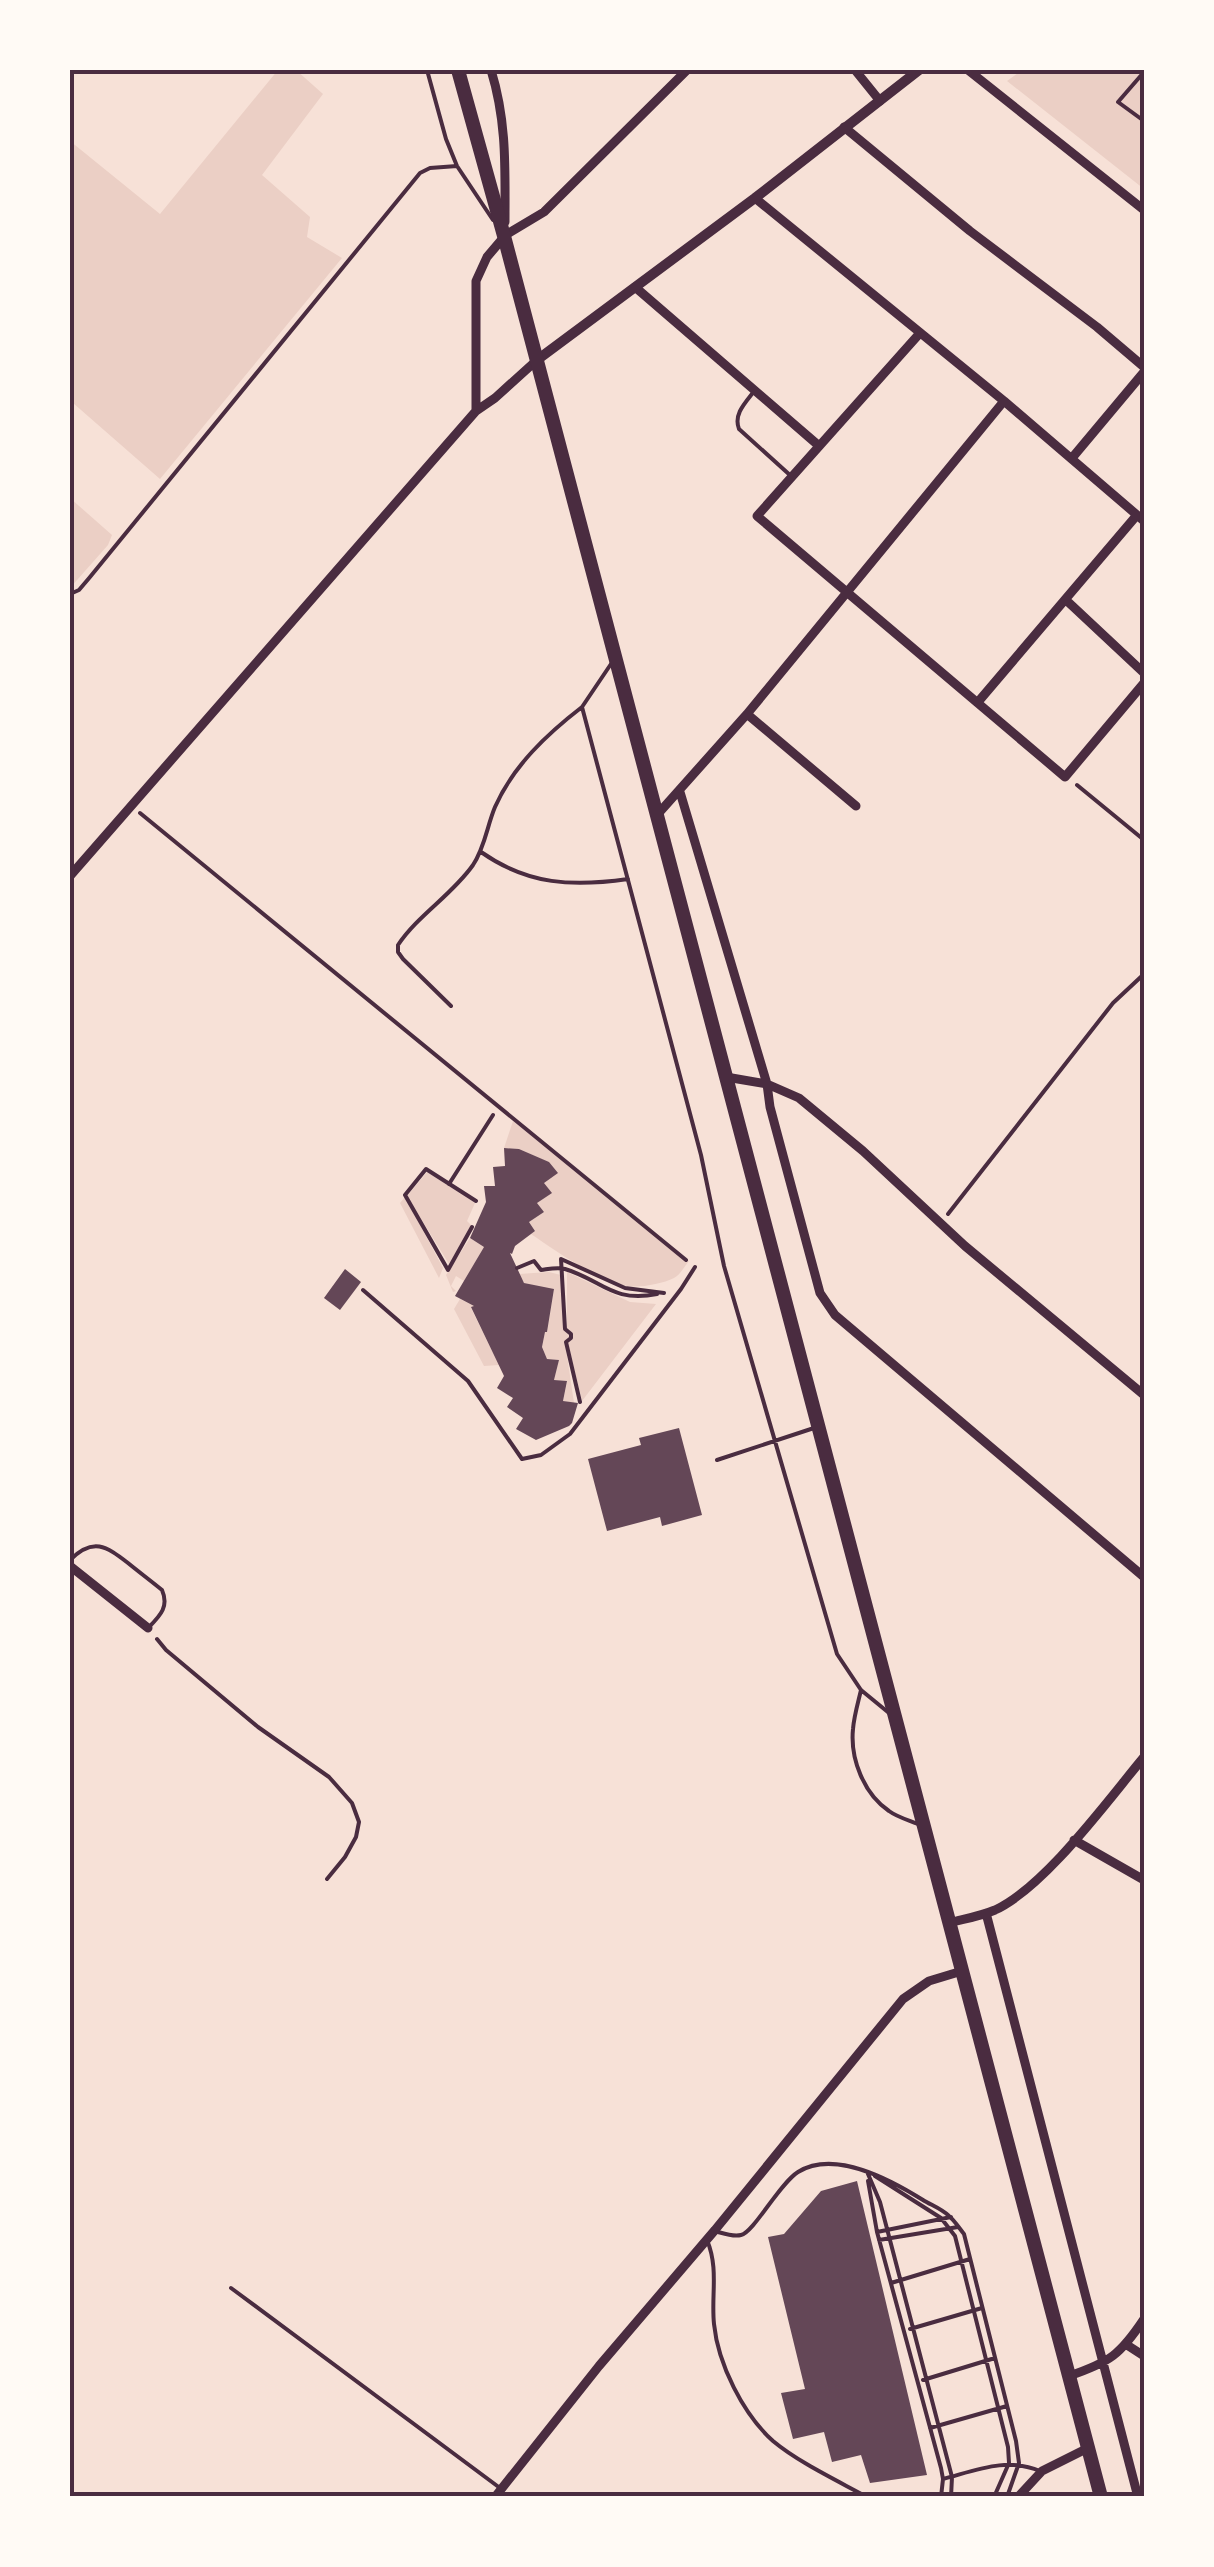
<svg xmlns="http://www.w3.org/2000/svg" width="1214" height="2567" font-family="'Nunito Sans',sans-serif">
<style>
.green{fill:#ebcfc5}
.building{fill:#644757}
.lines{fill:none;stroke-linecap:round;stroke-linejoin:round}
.path{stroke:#4a2c40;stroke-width:4}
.service{stroke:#4a2c40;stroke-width:4}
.minor{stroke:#4a2c40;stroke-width:9}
.tertiary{stroke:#4a2c40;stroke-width:10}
.trunk{stroke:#4a2c40;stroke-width:14}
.neatline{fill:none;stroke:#4a2c40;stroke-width:4}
</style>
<rect width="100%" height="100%" fill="#f7e1d7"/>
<!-- green -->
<path class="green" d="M278,70H296L323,94L262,175L310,217L307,237L342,258L160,479L73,403L70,405V141L160,214Z
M1022,70H1144V189L1007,81Z
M70,498L112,535L108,545L70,588Z
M513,1121L689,1261C684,1267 680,1275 674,1278C662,1284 640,1288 627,1286C601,1283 553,1249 531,1234L535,1231L529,1222L544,1212L537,1203L551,1193L544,1183L548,1162L519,1149L504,1148Z
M427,1172L475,1203L467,1221L471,1225L449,1264L407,1196Z
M405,1197L443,1268L439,1278L400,1203Z
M470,1238L484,1247L464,1281L456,1276L451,1286L456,1291L453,1292L446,1275Z
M549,1272L561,1275L564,1329L570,1337L565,1342L574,1403L563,1401L567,1382L554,1380L559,1360L547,1359L542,1347L545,1332H547L554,1290L524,1283L519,1274Z
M567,1272L630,1302L656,1304L582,1401L568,1343L573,1338V1334L567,1328Z
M460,1299L474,1306L471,1308L499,1365L484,1366L454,1309Z"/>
<!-- building -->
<path class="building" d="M504,1148L519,1149L549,1162L558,1173L544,1183L552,1193L537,1203L544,1212L529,1222L535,1231L515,1246L512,1254L510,1253L524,1283L554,1289L547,1332H545L542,1347L547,1359L559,1360L554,1380L567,1381L563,1401L578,1403L572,1423L569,1426L536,1440L516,1429L523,1418L507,1407L513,1398L497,1388L504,1376L471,1307L474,1306L455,1296L484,1247L470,1238L486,1202L484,1186H495L493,1167L505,1166Z
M345,1269L361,1282L340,1310L324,1298Z
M679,1428L702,1515L662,1526L660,1517L607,1531L588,1459L641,1445L639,1438Z
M857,2181L927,2475L870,2483L861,2455L832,2462L824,2432L793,2439L781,2393L805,2389L768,2237L784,2234L821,2191Z"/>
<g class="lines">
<!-- path -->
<path class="path" d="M1144,72L1118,102L1144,121
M1077,785L1144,840
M140,813L686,1260
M449,1184L493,1115
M948,1214L1113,1003L1144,974
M472,1227L448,1270L405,1195L426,1169L476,1201
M517,1268L534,1261L541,1270C549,1269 557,1267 565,1269C602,1280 612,1303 657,1294
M580,1402L566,1342L571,1338V1334L565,1329L561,1259L625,1288L664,1293
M157,1639L166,1650L258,1727L329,1777L352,1803L359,1822L356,1837L345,1857L327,1879"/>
<!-- service -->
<path class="service" d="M427,70L446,139L457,166L493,220
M755,390C746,402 733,414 739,429L791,476
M70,594L79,590L90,577L420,173L430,168L457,166
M613,661L582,707L701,1155L724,1266L837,1654L861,1690L889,1713
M481,852C528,885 573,887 628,879
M451,1006L403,959L398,952V945C418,915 452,895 473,865C485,847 487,826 495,807C513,766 547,734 582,707
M363,1290L468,1381L522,1459L541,1455L570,1434L681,1289L695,1267
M717,1460L814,1428
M70,1560C93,1537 106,1546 128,1563C139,1572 151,1581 162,1590C169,1606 161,1615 149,1627
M861,1690C858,1703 854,1716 853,1729C850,1759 864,1794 889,1811C897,1817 908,1820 918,1824
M868,2174L880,2202L952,2477L951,2497
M875,2176L941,2218L955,2236L1008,2447L1009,2463L994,2497
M868,2181L877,2232L941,2468L943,2479L941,2497
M718,2232C725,2234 734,2237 741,2235C754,2232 779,2184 798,2172C835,2149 891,2180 923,2200C931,2205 942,2209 949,2216C955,2221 959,2228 964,2234L1016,2441L1019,2463L1007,2497
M877,2232L951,2217
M707,2240C719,2269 711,2295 714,2324C718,2364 743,2414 773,2441C798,2462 838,2481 867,2497
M879,2240L958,2227
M891,2283L970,2259
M231,2288L500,2488
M910,2329L982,2308
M923,2380L995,2358
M930,2428L1007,2406
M943,2479C977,2470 1007,2457 1040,2471"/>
<!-- minor -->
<path class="minor" d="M491,70C507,122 505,168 505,222
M855,70L880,101
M968,70L1144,210
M844,127L970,231L1097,327L1144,367
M755,198L1004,401L1144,521
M504,236L544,212L687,70
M635,287L818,445
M920,333L757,516L1065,777L1144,683
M476,411V281L487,257L504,237
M1072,458L1144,372
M1066,600L1144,673
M978,702L1137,515
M747,714L856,806
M680,792L767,1084L770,1107L820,1293L835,1315L1144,1577
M657,815L747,714L1004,401
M70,876L476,411L495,398L537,360
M726,1077L767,1084L799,1098L863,1151L965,1246L1144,1395
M70,1566L148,1628
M1074,1840L1144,1880
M986,1913L1138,2497
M949,1923C964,1919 981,1916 995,1910C1045,1887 1108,1800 1144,1757
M1127,2345L1144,2356
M1069,2376C1110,2362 1120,2355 1144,2319
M495,2497L599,2366L715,2230L903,1999L929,1981L962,1971
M1018,2497L1042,2471L1088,2448"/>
<!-- tertiary -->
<path class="tertiary" d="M537,360L755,198L919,70"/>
<!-- trunk -->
<path class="trunk" d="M458,70L504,236L1101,2497"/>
</g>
<!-- border -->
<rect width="1214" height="2567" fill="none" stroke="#fffaf5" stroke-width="145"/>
<rect x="72" y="72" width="1070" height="2422" class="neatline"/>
</svg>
